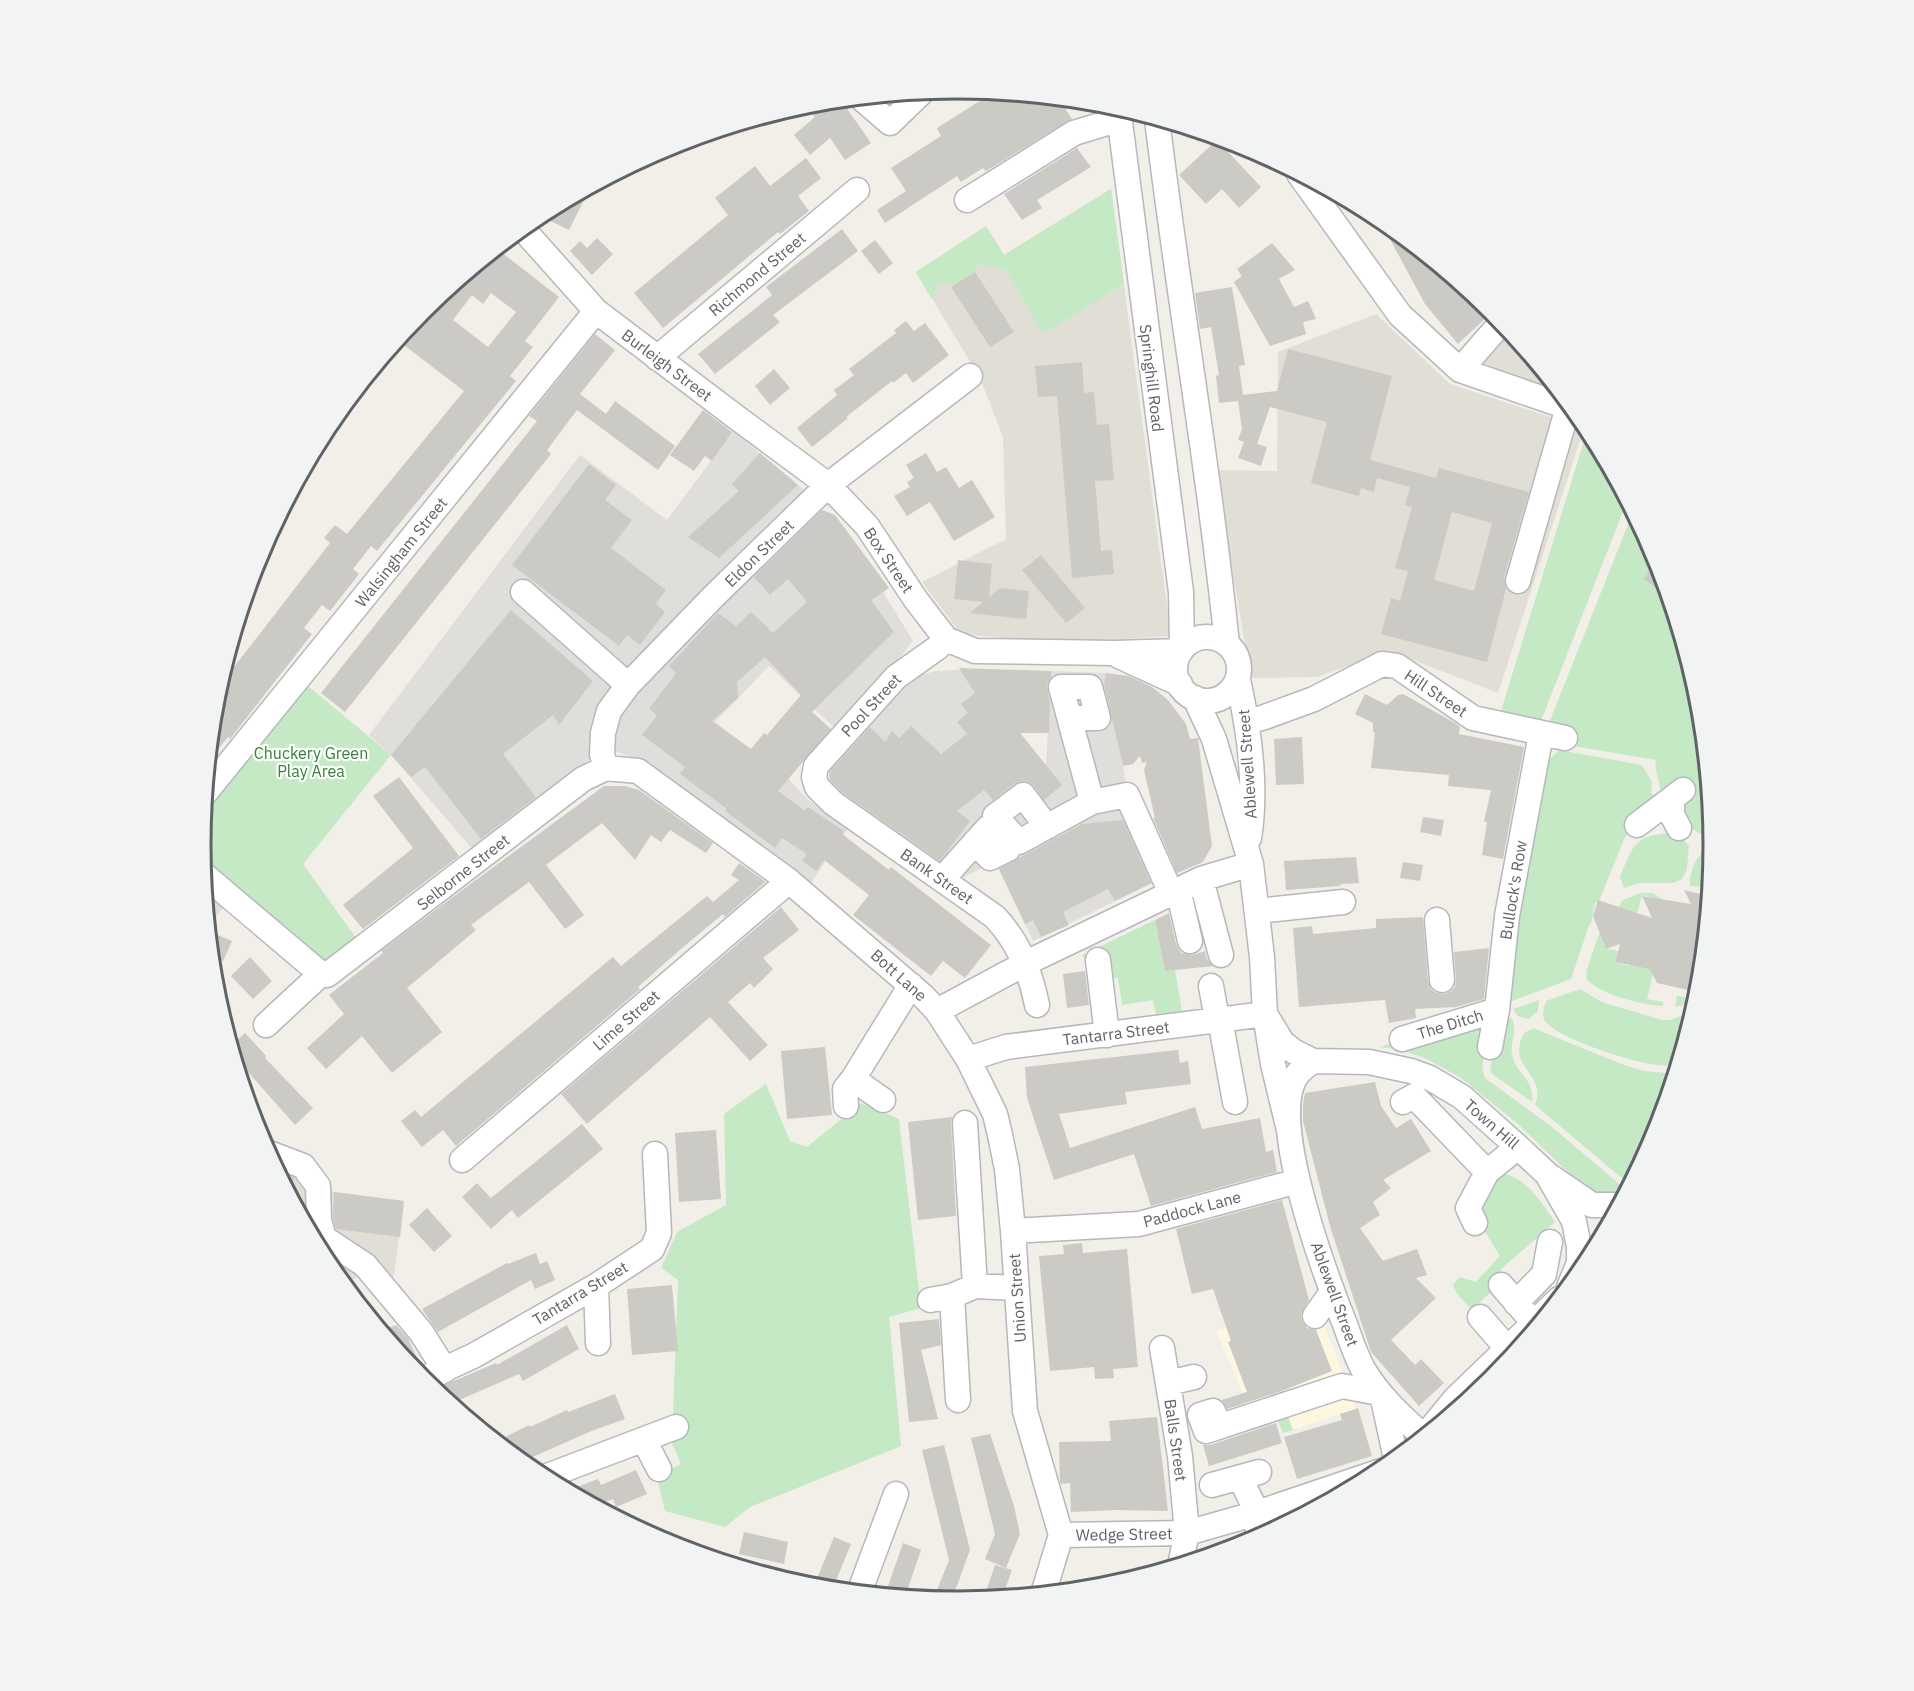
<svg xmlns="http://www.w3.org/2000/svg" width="1914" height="1691" font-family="'IBM Plex Sans',sans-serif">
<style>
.commercial{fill:#fef7e0}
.industrial{fill:#e0deda}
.education{fill:#e1ded6}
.green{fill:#c5e8c5}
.building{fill:#cccac5;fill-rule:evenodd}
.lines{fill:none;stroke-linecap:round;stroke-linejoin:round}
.minor-casing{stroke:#b5b8bc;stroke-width:27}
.minor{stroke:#fff;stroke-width:24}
.labels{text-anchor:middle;stroke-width:4.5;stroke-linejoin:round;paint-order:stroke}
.street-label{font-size:16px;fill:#5f6368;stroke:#fff}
.park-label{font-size:16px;fill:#348238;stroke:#fff}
.rim{fill:none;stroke:#5f6368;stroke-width:3}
</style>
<rect width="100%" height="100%" fill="#f1efe8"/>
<!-- commercial -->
<path class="commercial" d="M1315,1301L1356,1409L1283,1433L1274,1411L1254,1419L1216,1331Z"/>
<!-- industrial -->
<path class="industrial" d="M733,431L808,493L872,574L913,641L839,732L769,666L715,722L788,778L807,799L848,828L811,883L639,760L609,749L587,761L569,775L475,852L391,755L369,735L580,455L667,520Z
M969,669H1000L999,707L1046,765L1051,671L1106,673L1104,685L1123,766L1131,820L1159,880L1033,941L995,861L962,878L830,787L828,764L904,686L920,675L937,671Z"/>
<!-- education -->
<path class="education" d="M1111,189L1171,636L1089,641L1027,640L973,635L957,629L922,582L1006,539L1003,437L980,378L916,272L986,226L1004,255Z
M1376,314L1450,384L1584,428L1498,693L1390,651L1317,677L1251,678L1215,470L1277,471L1278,352Z
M1508,329L1559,392L1523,381L1479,361Z
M208,892L227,902L208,929L205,898Z
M254,1124L269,1140L334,1192L404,1201L392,1290L359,1277L342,1283L327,1266L258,1135Z"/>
<!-- green -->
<path class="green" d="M1111,189L1124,284L1043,334L1006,270L976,264L975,272L957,283L934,285L937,296L931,298L916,272L986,226L1004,255Z
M1588,428L1627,501L1541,721L1500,714Z
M1633,512L1657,556L1700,698L1713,838C1682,829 1680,816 1664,790L1660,789C1659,778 1654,771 1656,760L1567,745L1549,723Z
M302,681L391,755L303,864L359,942L329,969L202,865L200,845L204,802Z
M1559,750L1642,765L1652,782L1651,793L1657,796L1637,818L1624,839L1598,904L1595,902L1591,924L1589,925L1571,979L1509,1002L1516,919L1548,761Z
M1671,833L1680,836L1689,846L1687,869L1682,879L1673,883H1640L1624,888L1620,877C1633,846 1634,835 1671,833Z
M1704,852L1713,854L1710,887L1690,886C1689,875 1694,859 1704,852Z
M1641,893H1653L1663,900L1642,895L1638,911L1635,914L1630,912V910L1628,912L1620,910L1619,905L1623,900Z
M1155,920L1165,971L1175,970L1182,1011L1156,1014L1153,1000L1122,1005L1118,978H1114L1108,954L1102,955L1092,970L1082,955Z
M1599,934L1605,935L1603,945L1608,947L1607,949L1617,950L1615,951H1618L1615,962L1629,966L1632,957L1654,970L1647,999L1663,1002V1006C1641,1005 1603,995 1587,980L1586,972Z
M1580,989L1602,1002L1662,1020H1671L1695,1010L1678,1065C1665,1066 1653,1065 1641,1062C1622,1058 1551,1036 1544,1019C1542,1014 1544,1007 1546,1001Z
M1699,994L1697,1002L1675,1007L1677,996L1688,998Z
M1539,1000L1538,1011L1529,1019L1518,1016L1513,1009Z
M1500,1016L1511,1018L1513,1021C1517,1031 1510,1043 1512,1054C1515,1074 1535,1078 1532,1102L1492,1074L1490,1069Z
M1479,1026L1486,1036L1482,1068L1485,1078L1552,1127L1624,1188V1192L1606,1195L1594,1193L1580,1184L1518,1124L1461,1078L1427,1059L1402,1050L1379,1047L1403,1040Z
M1533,1028L1624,1065L1644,1071L1675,1074L1656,1136L1630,1185L1535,1105C1548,1073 1505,1068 1524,1033Z
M766,1084L790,1141L807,1147L861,1103L899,1119L921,1308L889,1317L901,1446L750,1507L725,1527L665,1511L656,1475L681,1464L672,1443L678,1280L661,1268L677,1232L726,1205L724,1114Z
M1499,1173C1526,1176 1541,1202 1555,1222L1502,1268L1494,1289L1472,1310L1457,1294L1453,1285L1460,1277L1476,1282L1500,1256L1481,1225L1484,1205L1490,1181Z
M1274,1411L1287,1414L1293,1430L1283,1433Z"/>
<!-- building -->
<path class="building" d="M994,92L1059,99L1072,119L986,171L983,168L961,182L957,176L885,223L877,210L906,191L891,168L941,136L937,128Z
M841,100L871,143L845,160L830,138L810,155L794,135L815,117L806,104Z
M1217,140L1261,187L1239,208L1222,189L1206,204L1179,175Z
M1077,148L1091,167L1037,200L1042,208L1022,220L1004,194Z
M806,158L821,178L798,196L809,211L780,234L778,232L663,328L634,293L728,215L715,198L755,166L770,186Z
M590,188L569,230L538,215L565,201Z
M1378,217L1473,294L1471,295L1490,314L1458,344L1425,304Z
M842,229L858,251L773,315L780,322L715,374L698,354L772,295L766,287Z
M597,238L613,254L592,275L570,251L580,241L587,248Z
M875,240L893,263L879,274L861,251Z
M1272,243L1295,270L1279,279L1294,307L1308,301L1316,319L1303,322L1306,334L1270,346L1234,282L1242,276L1237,269Z
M497,249L559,297L525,341L533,347L510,376L516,381L377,551L371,546L353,569L359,574L330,611L322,605L304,628L312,634L230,739L228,737L208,761L217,689L330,543L324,538L335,525L347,534L464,391L400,342L428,305ZM491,293L516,312L488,347L453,320L472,295L483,304Z
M975,272L1014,332L990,347L951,287Z
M1232,287L1245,365L1239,366L1243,395L1277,391L1288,349L1392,376L1370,460L1436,478L1439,468L1529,492L1504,577L1506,589L1487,662L1381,634L1391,598L1400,601L1408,571L1395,568L1412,507L1405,505L1410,487L1377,478L1374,492L1361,488L1359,496L1311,483L1327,422L1270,407L1257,444L1267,447L1261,466L1238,458L1244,442L1238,440L1242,429L1238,401L1219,403L1216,376L1219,375L1211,327L1200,329L1195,293ZM1452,512L1492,523L1474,591L1434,580Z
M906,321L914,331L925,323L949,355L913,383L906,373L893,383L892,381L846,417L848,418L812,447L797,428L837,395L834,390L854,375L849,369L896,333L894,330Z
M595,334L615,350L580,394L606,414L615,401L675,446L658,470L577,410L547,450L551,454L345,712L321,693L537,421L529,416Z
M1082,362L1084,393L1094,392L1097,425L1109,424L1114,480L1095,481L1101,551L1112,550L1114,574L1072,578L1057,396L1038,397L1035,366Z
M774,369L790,388L770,405L755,386Z
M703,410L732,432L712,461L705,456L694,471L670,455Z
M760,453L798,485L719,558L688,537L739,491L732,484Z
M926,453L937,472L946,467L959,488L972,480L995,517L954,541L930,502L907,516L894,496L910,487L907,482L914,478L906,465Z
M589,464L616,485L605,500L632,520L611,548L666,590L656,604L665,612L640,645L627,635L619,646L512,565Z
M822,510L835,515L889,588L871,600L894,632L812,712L831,729L778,791L805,811L808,807L844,831L842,834L889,870L891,867L991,945L965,978L943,961L931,976L853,915L869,895L824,860L817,871L802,861L807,854L782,838L775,848L725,811L727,809L680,774L685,767L642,735L657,715L649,709L676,673L669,666L718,613L736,626L751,612L773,633L807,602L788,579L770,595L754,577ZM765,657L801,695L767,735L764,733L751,749L712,721L738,698L737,682Z
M1041,555L1085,608L1066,623L1022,570Z
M958,560L992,564L989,597L1000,588L1029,591L1026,619L970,613L983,602L954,599Z
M1658,560L1664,581L1669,597L1644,579Z
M511,610L593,681L559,725L553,715L503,754L536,797L481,839L425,767L411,777L391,755Z
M959,668L1051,671V677L1047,685L1050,703L1049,733H1020L1062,785L1044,800L1034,786L1028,782L1022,781L1015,783L993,800L984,790L957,811L970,821L940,861L842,792L830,780L829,773L870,727L885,742L892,731L899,738L911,726L941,754L967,734L957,722L968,713L961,704L975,693Z
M1106,673L1129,676L1152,687L1168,700L1186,724L1190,739L1198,738L1212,846L1203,862L1177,873L1153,818H1155L1144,770L1147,762L1142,763L1140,756L1133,764L1123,766L1104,685Z
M1365,694L1387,705L1398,695L1403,694L1455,723L1460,727L1459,734L1524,747L1503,859L1482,855L1487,822H1484L1491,790L1448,786L1449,775L1371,768L1375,733L1373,732V723L1355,714Z
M1302,737L1304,784L1276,785L1274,739Z
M399,777L459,856L363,929L343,905L413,848L373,796Z
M604,786H625L639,790L713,843L706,853L670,830L661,842L651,835L635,860L602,823L546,865L584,915L565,929L529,882L471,925L476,930L407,988L442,1032L392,1073L362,1036L326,1069L307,1048L344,1014L329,995L383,953L381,951L450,899Z
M1423,817L1444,820L1441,836L1420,832Z
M1123,820L1151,883L1115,901L1108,889L1063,912L1069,925L1041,937L1033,920L1025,924L999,869L1082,824Z
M1356,857L1359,883L1340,884L1341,886L1286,890L1284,861Z
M1403,862L1423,865L1420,881L1400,878Z
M739,863L766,882L764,883L725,917L723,914L682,948L638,987L640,989L456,1146L443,1130L422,1147L401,1121L415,1110L421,1117L613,957L621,966L707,896L713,902L739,880L731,875Z
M1684,890L1709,896L1700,987L1692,991L1657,983L1650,969L1615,962L1620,944L1606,949L1593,916L1598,900L1652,918L1642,896L1691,904Z
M781,907L799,930L763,958L773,969L754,988L750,983L728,1002L768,1045L750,1061L710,1017L587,1124L561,1094Z
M1169,913L1176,944L1181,953L1193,955L1205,951L1207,959L1213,966L1165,971L1155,920Z
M1423,917L1428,981L1431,989L1436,993L1444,994L1450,992L1455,987L1456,979L1454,952L1489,948L1484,999L1456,1007L1415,1009L1416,1018L1389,1023L1385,1000L1299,1007L1293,928L1312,926L1313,934L1376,928V919Z
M208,931L232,941L223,961L211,956Z
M250,957L272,981L253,999L231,976Z
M1085,971L1089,1005L1067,1008L1063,974Z
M245,1033L266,1056L265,1058L313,1108L295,1125L233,1055L231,1046Z
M825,1047L832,1115L787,1119L781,1051Z
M1178,1050L1180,1063L1188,1061L1191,1084L1125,1092L1127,1104L1059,1114L1070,1148L1195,1107L1202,1129L1260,1118L1266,1152L1273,1150L1277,1172L1151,1206L1134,1154L1054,1180L1027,1098L1025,1067Z
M1375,1082L1381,1106L1396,1128L1411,1119L1431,1151L1383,1180L1391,1188L1373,1202L1380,1215L1360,1228L1383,1261L1417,1249L1427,1275L1416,1278L1436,1298L1391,1340L1415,1365L1421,1359L1444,1383L1419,1406L1371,1352L1330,1226L1303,1121V1104L1305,1093Z
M952,1117L951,1124L956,1216L918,1220L908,1122Z
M582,1124L603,1149L518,1218L512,1210L491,1229L462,1197L477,1183L491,1198Z
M716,1130L721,1199L679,1202L675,1133Z
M277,1171L294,1178L289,1194L282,1181Z
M334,1192L404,1201L400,1237L336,1229L333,1218Z
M1282,1200L1309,1300L1301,1314L1302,1321L1307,1328L1316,1330L1332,1371L1282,1391L1227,1409L1222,1400L1247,1392L1228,1342L1231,1341L1213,1289L1192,1294L1176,1229Z
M427,1208L452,1236L434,1252L409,1225Z
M1082,1243L1083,1253L1127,1249L1138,1367L1113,1369L1114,1378L1095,1379L1094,1367L1050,1371L1039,1256L1064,1254L1063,1245Z
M536,1253L540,1264L547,1261L555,1280L535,1289L531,1280L438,1332L422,1309L507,1263L508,1264Z
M672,1285L678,1351L632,1355L627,1289Z
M939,1319L941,1345L921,1350L938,1419L909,1422L899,1323Z
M396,1325L408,1338L420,1365L412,1369L381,1331Z
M567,1325L579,1349L523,1381L519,1374L450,1404L433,1390L496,1363L497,1365Z
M615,1394L625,1419L594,1430L521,1462L496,1442L529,1425L530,1427L567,1410L568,1412Z
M1358,1408L1372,1456L1297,1479L1284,1437L1342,1420L1340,1414Z
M1157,1417L1168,1511L1115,1510L1071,1512L1070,1483L1061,1484L1060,1482L1059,1442L1111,1441L1109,1421Z
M1276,1423L1282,1443L1209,1466L1203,1445H1210Z
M990,1434L1014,1506L1020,1534L1006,1568L985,1559L995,1534L971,1438Z
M944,1445L970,1550L951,1602L933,1600L949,1560L922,1450Z
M636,1470L647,1494L616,1507L613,1499L595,1506L567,1491L598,1479L601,1485Z
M744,1532L788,1542L784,1564L739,1554Z
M834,1537L851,1544L832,1590L822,1589L814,1586Z
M903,1543L921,1550L905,1597L885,1595Z
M995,1565L1012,1570L1002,1598L983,1600Z"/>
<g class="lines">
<!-- minor casing -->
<g class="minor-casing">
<path id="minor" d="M861,98L890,123L922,92
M1118,107L1181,592L1182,648
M1157,119C1178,294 1209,468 1227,644
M1299,174L1400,315L1460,370L1573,409
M967,200L1074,133L1120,119
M522,228L596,311L736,417L828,485L867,526L916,600L946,639L975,651L1114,653L1181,651
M657,358L857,190
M1460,370L1502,322
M1518,581L1568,407
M523,592L628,685
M1175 669a32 32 0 1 1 64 0a32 32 0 1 1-64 0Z
M946,639L937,648L896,677L816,766L814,777L817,787L833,803L995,917C1019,943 1030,971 1037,1005
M1119,656L1180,684
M1238,680C1249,729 1257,789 1249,838
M1195,698L1214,739L1251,864L1262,957L1265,1014L1273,1064L1289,1130
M1070,718H1098L1090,687H1061L1092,802L1127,795L1171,893
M1247,721L1262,718L1314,699L1382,664L1397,666L1473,718L1565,738
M606,768L638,771L789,881L923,996L937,1011L968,1059L995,1114L1000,1135L1007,1169L1013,1231L1025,1411L1061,1535L1043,1594
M606,768L602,754L603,733L609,711L628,685L713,597L828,485L970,376
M205,793L596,311
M1672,800V815L1679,828
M1637,825L1683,790
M1047,827L1023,795L995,816L1019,842L1092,802
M203,874L321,974
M1201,879L1221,955
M942,880C957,862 973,845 988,828L1008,849L990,858L975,842
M1178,889L1190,941
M1257,911L1343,902
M1437,920L1442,980
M1098,960L1107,1035
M321,974L327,975L583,779L606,768
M1211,986L1217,1019
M937,1011L1026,963L1201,879L1251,864
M1265,1014L1282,1042L1293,1051L1313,1061L1369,1062L1411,1071L1430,1078L1462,1097L1518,1147L1547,1174L1574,1221L1579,1247V1263L1569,1287
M1220,1019L1235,1102
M266,1025L321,974
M1402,1039L1497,1010
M1490,1047L1497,1010L1507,916L1541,734
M968,1059L1006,1047L1265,1014
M1313,1061C1306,1066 1298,1071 1294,1080C1270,1128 1326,1277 1346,1327C1351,1341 1356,1356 1363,1369C1379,1396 1401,1416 1424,1437
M853,1079L883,1100
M1403,1102L1414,1096L1487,1172
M846,1106L845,1089L853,1079L911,985
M965,1123L975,1286
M266,1152L303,1166L318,1186L319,1220L324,1238L365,1265L421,1332L445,1370L433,1376
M462,1160L789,881
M1551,1177L1592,1205H1619
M1475,1223L1468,1208L1487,1172L1518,1147
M1013,1231L1139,1224L1298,1181
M1501,1285L1527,1315
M596,1286L598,1343
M952,1296L958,1400
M930,1300L952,1296L975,1286L1016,1288
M1516,1303L1544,1274L1550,1242
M1315,1316L1332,1292
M1480,1317L1507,1348
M1162,1348L1180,1456L1187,1533L1180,1565
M421,1380L473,1356L596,1286L652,1249L659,1233L655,1154
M1168,1383L1194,1377
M1383,1399L1396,1459
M1219,1426L1213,1411L1200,1415L1206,1431L1342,1386L1379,1393
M1423,1438L1455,1399L1559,1299
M644,1440L659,1469
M1240,1477L1257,1513L1258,1539
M542,1478L676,1427
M1212,1485L1259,1472
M1061,1535L1187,1533L1257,1513L1384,1470
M859,1593L896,1494"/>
</g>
<!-- minor -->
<use href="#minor" class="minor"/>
</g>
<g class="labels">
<!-- street labels -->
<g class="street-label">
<text transform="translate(757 274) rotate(-40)" y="6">Richmond Street</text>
<text transform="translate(667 365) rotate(37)" y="6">Burleigh Street</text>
<text transform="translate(1152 378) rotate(83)" y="6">Springhill Road</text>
<text transform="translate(401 552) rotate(-51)" y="6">Walsingham Street</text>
<text transform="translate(759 553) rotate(-44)" y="6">Eldon Street</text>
<text transform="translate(889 560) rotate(56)" y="6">Box Street</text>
<text transform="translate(1436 693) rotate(34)" y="6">Hill Street</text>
<text transform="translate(871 705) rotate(-47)" y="6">Pool Street</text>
<text transform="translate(1247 764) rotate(-94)" y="6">Ablewell Street</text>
<text transform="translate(463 872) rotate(-38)" y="6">Selborne Street</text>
<text transform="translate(937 876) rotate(35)" y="6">Bank Street</text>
<text transform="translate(1513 890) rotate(-81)" y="6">Bullock's Row</text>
<text transform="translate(899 975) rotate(42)" y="6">Bott Lane</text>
<text transform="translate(626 1020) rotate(-41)" y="6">Lime Street</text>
<text transform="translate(1450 1024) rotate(-17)" y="6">The Ditch</text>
<text transform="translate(1116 1033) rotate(-7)" y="6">Tantarra Street</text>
<text transform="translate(1492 1124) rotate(41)" y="6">Town Hill</text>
<text transform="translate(1192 1209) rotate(-15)" y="6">Paddock Lane</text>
<text transform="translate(580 1293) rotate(-31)" y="6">Tantarra Street</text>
<text transform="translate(1335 1294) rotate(70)" y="6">Ablewell Street</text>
<text transform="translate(1017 1298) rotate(-94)" y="6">Union Street</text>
<text transform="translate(1176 1440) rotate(82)" y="6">Balls Street</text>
<text transform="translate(1124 1534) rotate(-1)" y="6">Wedge Street</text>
</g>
<!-- park labels -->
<g class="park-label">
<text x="311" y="759">Chuckery Green<tspan x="311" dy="18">Play Area</tspan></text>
</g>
</g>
<!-- crop -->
<path d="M0 0H1914V1691H0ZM211 845a746 746 0 1 1 1492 0a746 746 0 1 1-1492 0Z" fill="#f2f3f3" fill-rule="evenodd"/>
<path class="rim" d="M211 845a746 746 0 1 1 1492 0a746 746 0 1 1-1492 0Z"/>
</svg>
